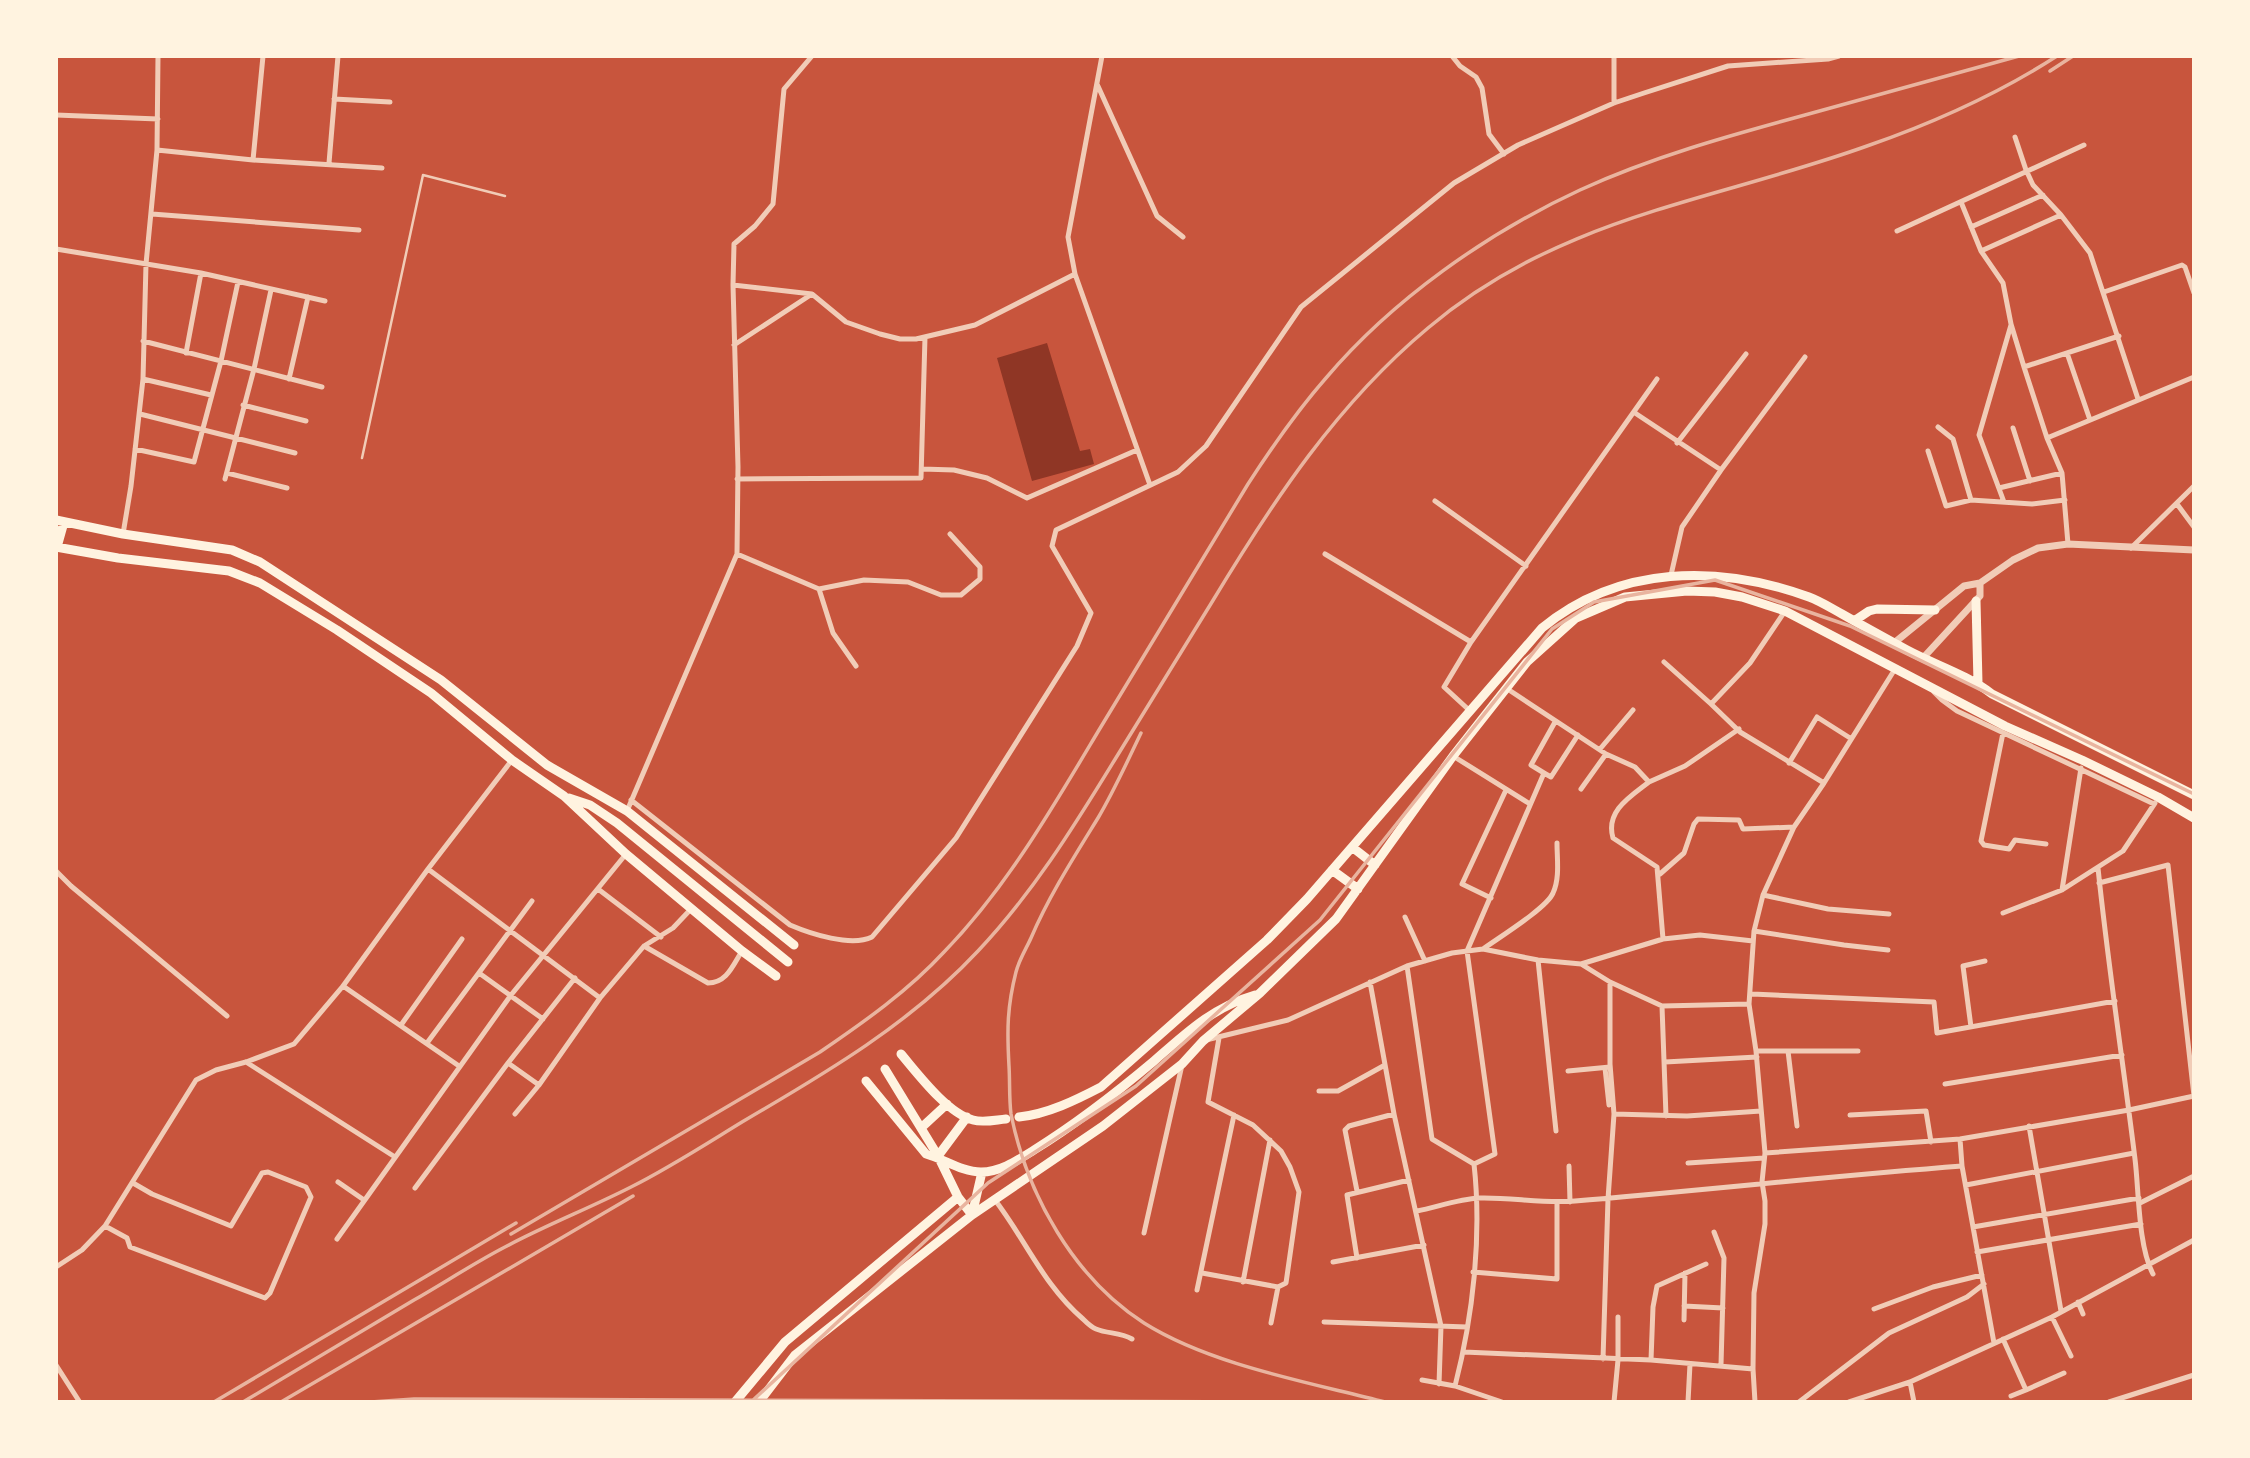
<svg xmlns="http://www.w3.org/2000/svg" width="2250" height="1458" font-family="'Sofia Sans Condensed',sans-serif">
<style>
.water{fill:#8f3625}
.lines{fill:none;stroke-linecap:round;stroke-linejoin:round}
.service{stroke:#f1ccb7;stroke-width:2.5}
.minor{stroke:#f1ccb7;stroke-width:5}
.tertiary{stroke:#f1ccb7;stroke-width:7}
.primary{stroke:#fff3e0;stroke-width:9}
.rail{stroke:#e9b49f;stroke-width:3.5}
</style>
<rect width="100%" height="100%" fill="#c8553d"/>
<!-- water -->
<path class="water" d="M1047,343L1080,451L1090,449L1094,464L1032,481L997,358Z"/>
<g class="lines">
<!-- service -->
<path class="service" d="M362,458L423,175L505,196"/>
<!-- minor -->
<path class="minor" d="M1102,56L1068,237L1075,274L1150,485
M1452,56L1460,66L1476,77L1482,88L1489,134L1504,154
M1614,56V103
M1097,84L1157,216L1183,237
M334,99L390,102
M56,115L158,119
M2015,137L2026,170L2033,185L2061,215L2090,253L2138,399
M157,150L253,160L382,168
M253,160L263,56
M329,163L338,56
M1961,202L1981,251L2003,283L2011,324L2024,367L2047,438L2062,473L2068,544
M152,214L359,230
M1971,227L2043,195
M1897,231L2084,145
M56,249L201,273L325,301
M1981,251L2061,215
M733,285L812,294
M2104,292L2182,265L2185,267L2194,293
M143,341L322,387
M734,345L812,294L846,322L880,334L900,339H916L975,325L1075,274
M186,353L201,273
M2067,353L2090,420
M2024,367L2119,336
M143,379L211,395
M289,379L308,297
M243,405L306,421
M1635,413L1721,470
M140,414L295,453
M1938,427L1953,439L1971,500
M2013,428L2030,481
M2047,438L2194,377
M1677,443L1746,354
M135,449L194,462L221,361L238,282
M1928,451L1946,506L1971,500L2032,504L2065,500
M922,469L954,470L987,478L1027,498L1137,450
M227,473L287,488
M225,479L254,369L271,290
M737,479L921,478L925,337
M1999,488L2062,473
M1435,501L1526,566
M2004,502L1979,435L2011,325
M2177,504L2194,527
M123,534L131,486L143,379L146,264L157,150L158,56
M2131,548L2194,486
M737,554L819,589L833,633L856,666
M1325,554L1471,642
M1671,575L1682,527L1721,470L1805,357
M819,589L864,580L908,582L941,595H961L980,579V567L950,534
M1664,662L1711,704L1750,663L1785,611
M1506,688L1606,754L1635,767L1649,782L1685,766L1739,729
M1934,692L1942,700L1957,711L2154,804
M1711,704L1740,732L1824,783
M1469,710L1444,687L1471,642L1657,379
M2003,733L1981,841L1984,845L2009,849L2015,840L2046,844
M1600,749L1633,710
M1453,756L1530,804
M1789,763L1817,717L1850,738
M1544,773L1531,765L1555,722
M1649,782C1631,796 1605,811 1613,838L1657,867L1663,939
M1581,789L1606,754
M631,800L790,925C811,934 851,947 872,937L956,838L1077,646L1091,613L1052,546L1056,530L1178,472L1206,446L1301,307L1454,183L1518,145L1614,103L1644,93L1728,66L1828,59L1839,56
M627,811L737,554L738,467L733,285L734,244L755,226L773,204L784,89L812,56
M2098,868C2108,965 2123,1062 2135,1159C2139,1191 2138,1246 2153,1274
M428,869L600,998
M56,871L71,886L227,1016
M1660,874L1684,853L1694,824L1698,819L1739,820L1743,829L1794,827
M2099,883L2168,865L2194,1096
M598,889L661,937
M2062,890L2081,768
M1763,895L1828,909L1889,914
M1491,898L1462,884L1506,790
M2003,913L2062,890L2123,851L2155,803
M1405,917L1425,961
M1754,931L1844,945L1888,950
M644,946L708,983C727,983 733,965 742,951
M1483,949C1498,938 1547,908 1553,893C1560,878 1557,859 1557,843
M1538,960L1556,1131
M1581,964L1663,939L1700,935L1753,941
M1407,966L1432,1139L1474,1164C1482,1236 1473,1316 1455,1386
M479,973L543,1019
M1370,982L1394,1114L1441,1326L1439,1384
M343,986L459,1066
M1752,994L1934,1002L1937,1033L2115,1001
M1662,1006L1666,1116
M401,1025L462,939
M1971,1027L1963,966L1985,961
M1219,1038L1208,1102L1253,1125L1281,1151L1290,1167L1299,1192L1286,1283L1278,1287L1271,1323
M1206,1040L1288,1020L1407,966L1452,953L1483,949L1538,960L1581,964L1610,982L1662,1006L1749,1004
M427,1043L532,901
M1756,1051H1858
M1788,1051L1797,1126
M246,1062L395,1157
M1665,1062L1757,1057
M1605,1068L1609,1105
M1568,1071L1610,1067
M1945,1084L2122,1055
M539,1085L508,1063L575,978
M1319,1091H1338L1385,1065
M515,1114L539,1085L600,998L644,946L673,928L691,909
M1614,1114L1687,1116L1761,1111
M1850,1115L1926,1111L1931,1142
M2029,1126L2061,1311
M1960,1139L1962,1166L1994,1343
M1765,1153L1960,1139L2129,1110L2194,1096
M1688,1163L1764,1158
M1474,1164L1495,1154L1467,951L1544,773L1551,777L1578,735
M1569,1166L1570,1202
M338,1182L364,1200
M1966,1185L2134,1153
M415,1188L508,1063
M1357,1191L1345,1130L1349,1126L1394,1114
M995,1200C1025,1239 1044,1286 1083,1319C1086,1322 1091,1327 1096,1329C1108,1334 1120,1332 1132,1339
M2140,1203L2194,1176
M1417,1211C1437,1207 1459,1199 1479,1198C1511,1197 1543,1204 1575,1201C1704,1190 1832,1176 1962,1166
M105,1226L127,1238L130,1247L265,1298L270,1293L311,1197L306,1187L268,1172L262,1173L231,1226L152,1194L133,1183
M1973,1227L2139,1198
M1714,1232L1724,1258L1721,1365
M1144,1233L1182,1065
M337,1239L511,995L626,854
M1977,1252L2141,1224
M1357,1258L1347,1195L1409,1180
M1333,1262L1424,1245
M56,1267L82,1250L105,1226L196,1080L216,1070L246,1062L294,1044L343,986L428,869L512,760
M1473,1272L1557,1279V1203
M1202,1273L1278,1287
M1243,1282L1270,1140
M1197,1290L1234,1115
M2078,1302L2083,1314
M1684,1306L1723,1308
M1874,1309L1933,1287L1982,1275
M2052,1317L2071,1356
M1684,1320L1685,1273
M1324,1322L1467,1327
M2003,1339L2026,1390L2064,1373
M1464,1352L1651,1360L1753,1369
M1603,1359L1608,1199L1614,1114L1610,1064V982
M1651,1360L1653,1307L1657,1286L1706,1264
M56,1365L79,1401
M1422,1380L1455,1386L1502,1402
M1910,1382L1914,1402
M2011,1396L2026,1390
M1614,1402L1618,1360V1317
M1688,1402L1690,1364
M1755,1402L1753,1369L1754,1293L1765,1224V1201L1762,1182L1765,1153L1756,1051L1749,1004L1754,931L1763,895L1794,827L1824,783L1895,669
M1799,1402L1889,1333L1967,1297L1984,1284
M1849,1402L1910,1382L2052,1317L2194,1240
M2109,1402L2194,1375"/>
<!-- tertiary -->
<path class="tertiary" d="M1894,643L1964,586L1980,583L2013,560L2038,548L2068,544L2194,550
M1923,658L1980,596V583"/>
<!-- primary -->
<path class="primary" d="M56,520L123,534L232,550L260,562L441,680L547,765L627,811L794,945
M56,547L118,558L229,571L260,583L337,630L431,693L512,760L564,796L626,854L742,951L776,976
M57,547L64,522
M1976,601L1978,683
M1854,621L1869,611L1877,609L1935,610
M569,798L590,805L617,823L788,962
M1352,847L1375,865
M1332,870L1358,889
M901,1054C918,1074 947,1113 973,1120C983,1123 995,1120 1006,1119
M885,1069L938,1156L958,1197L972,1215
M866,1081L926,1154C944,1159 962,1172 981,1172C1001,1172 1018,1160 1034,1150C1076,1124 1116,1093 1154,1061C1186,1033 1213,1007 1255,995
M1019,1117C1048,1114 1076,1100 1101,1087L1267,940L1307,899L1542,628C1619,565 1718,564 1809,597C1820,601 1831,608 1842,614C1863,626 1885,638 1907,650C1935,665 1966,674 1992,694L2194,795
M921,1128L947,1104
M938,1156L967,1117
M972,1215L982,1172
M735,1402L785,1342L958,1197
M759,1402L795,1355L972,1215L1103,1126L1182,1064L1203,1041L1260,993L1336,919L1453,756L1527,662L1576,618L1625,597L1687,591L1715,592L1742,597L1785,611L2005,726L2082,760L2158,797L2194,818"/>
<!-- rail -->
<path class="rail" d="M2050,71L2073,56
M1141,733C1127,762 1114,791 1098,818C1074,857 1049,896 1031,938C1026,949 1019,960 1016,972C1007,1007 1007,1031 1009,1066C1010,1082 1009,1098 1011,1114C1027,1195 1074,1278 1144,1323C1211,1365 1308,1382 1385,1402
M511,1234L820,1052C864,1022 908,991 944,952C1007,887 1053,807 1099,730C1149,648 1198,566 1248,484C1272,447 1297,411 1326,378C1392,300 1487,233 1580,190C1652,157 1728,136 1805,115C1876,95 1948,76 2019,56
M214,1402L516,1223
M243,1402C300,1368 357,1334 414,1300C444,1283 474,1263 505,1247C546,1225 590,1208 631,1187C669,1168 706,1144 742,1122C826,1073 911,1023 978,951C1032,894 1073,828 1114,761C1147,708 1179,655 1212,602C1273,501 1337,404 1428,328C1560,216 1711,202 1867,146C1933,123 1998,94 2057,56
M281,1402L633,1196
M371,1402L414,1399L1272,1402
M751,1402L988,1183L1136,1086L1320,920L1552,629L1594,602L1715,580L1850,626L2194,794"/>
</g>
<!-- border -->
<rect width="2250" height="1458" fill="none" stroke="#fff3e0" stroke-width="116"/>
</svg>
